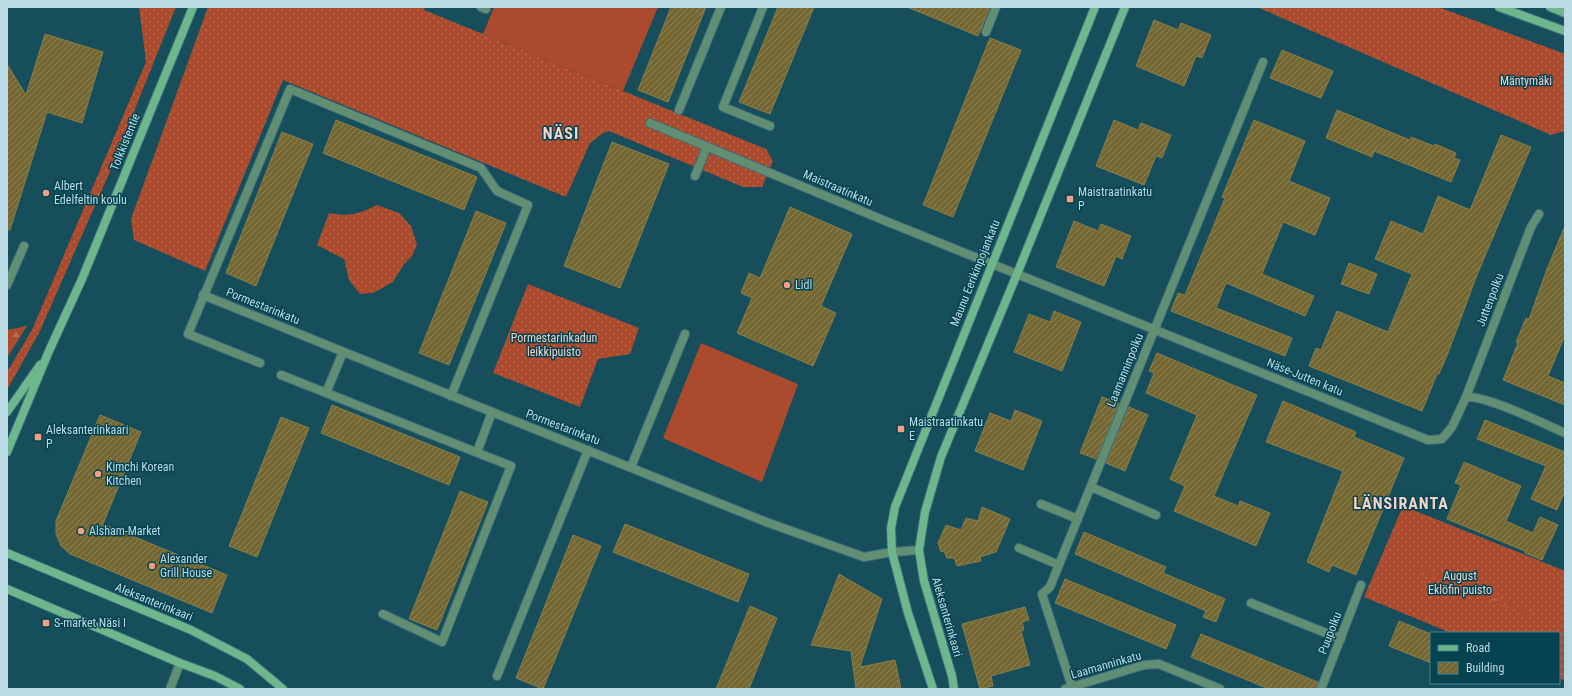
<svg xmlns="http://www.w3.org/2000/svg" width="1572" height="696" font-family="'Roboto Condensed',sans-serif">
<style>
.grass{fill:url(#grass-dots)}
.forest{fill:url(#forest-firs)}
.wetland{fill:url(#wetland-marsh)}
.garden{fill:#ab4a2d}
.building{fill:url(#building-hatch);stroke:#897d46}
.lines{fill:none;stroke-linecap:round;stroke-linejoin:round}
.lane-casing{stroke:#3a6d7a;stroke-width:10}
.street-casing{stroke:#3a6d7a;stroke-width:10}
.secondary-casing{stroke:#3a6d7a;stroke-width:10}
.lane{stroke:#628e73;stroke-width:8}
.street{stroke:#628e73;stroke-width:8}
.secondary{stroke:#6eb68b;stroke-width:8}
.poi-dot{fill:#f39f86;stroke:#064350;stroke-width:1.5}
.labels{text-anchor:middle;stroke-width:3;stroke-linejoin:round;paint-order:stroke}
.park-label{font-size:12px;fill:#edd1c9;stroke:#064350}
.street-label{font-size:12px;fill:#badbe5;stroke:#064350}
.poi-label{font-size:12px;fill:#badbe5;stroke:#064350;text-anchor:start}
.district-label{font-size:16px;font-weight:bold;letter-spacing:1px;fill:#f4d3c9;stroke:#064350}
</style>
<defs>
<pattern id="grass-dots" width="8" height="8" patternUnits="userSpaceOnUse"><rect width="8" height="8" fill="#ab4a2d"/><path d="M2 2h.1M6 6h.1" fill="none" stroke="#b86c55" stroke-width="1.8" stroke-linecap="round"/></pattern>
<pattern id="forest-firs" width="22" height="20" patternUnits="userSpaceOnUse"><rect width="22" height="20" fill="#ab4a2d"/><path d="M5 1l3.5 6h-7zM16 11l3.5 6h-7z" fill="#b86c55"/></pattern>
<pattern id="wetland-marsh" width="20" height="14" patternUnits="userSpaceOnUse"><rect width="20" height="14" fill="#ab4a2d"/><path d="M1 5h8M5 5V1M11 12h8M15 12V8" fill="none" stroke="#b86c55"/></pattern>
<pattern id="building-hatch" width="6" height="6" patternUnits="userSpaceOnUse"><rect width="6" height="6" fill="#746731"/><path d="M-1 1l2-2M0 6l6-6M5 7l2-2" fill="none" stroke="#8c8359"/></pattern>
</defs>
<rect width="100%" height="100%" fill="#164e5c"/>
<!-- grass -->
<path class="grass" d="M139,7H176L108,176L40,331L7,390V372L32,330L146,62Z
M208,7H425L424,10L766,149L773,161L762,187H743L609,131L603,133L590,143L566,197L283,80L205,271L134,240L131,219Z
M1257,7H1438L1565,54V131L1551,135Z
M377,205L399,213L411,226L417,245L412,256L404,264L393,282L373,293L360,294L349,280L344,259L317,245L329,213C351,217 358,214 377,205Z
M528,284L639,328L630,354L598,359L580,407L493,373Z
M1403,506L1565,571V681L1559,678V633H1451L1364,597Z"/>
<!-- forest -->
<path class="forest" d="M27,326L7,358V330Z"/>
<!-- wetland -->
<path class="wetland" d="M1416,565L1533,613L1531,617L1414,569Z"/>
<!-- garden -->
<path class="garden" d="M494,7H658L623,91L483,34Z
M701,343L798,384L762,482L663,438Z"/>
<!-- building -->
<path class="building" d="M671,7H706L668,102L638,90Z
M778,7H814L770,114L739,102Z
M907,7H990L978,36Z
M1154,20L1178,30L1181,23L1211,35L1202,58L1196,56L1184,86L1136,66Z
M45,34L103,52L82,123L47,112L10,230H7V64L26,95Z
M990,38L1021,50L953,217L923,205Z
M1282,50L1333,71L1321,98L1270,78Z
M1337,110L1410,140L1411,137L1434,146L1435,144L1456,153L1454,158L1460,160L1451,182L1374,151L1372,157L1326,138Z
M336,120L477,177L464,210L323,153Z
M1114,120L1138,130L1141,123L1171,135L1162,158L1156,156L1144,185L1096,166Z
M1254,120L1305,141L1289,181L1330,198L1315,235L1283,222L1262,274L1314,296L1305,316L1226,283L1216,308L1292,338L1285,356L1171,311L1178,293L1185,295L1225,198L1222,197Z
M282,132L313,144L256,286L226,273Z
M1501,135L1531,147L1477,275L1448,353L1439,374H1437L1422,411L1309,366L1316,348L1321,350L1337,311L1388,332L1412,274L1375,259L1391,221L1423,234L1438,196L1470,210Z
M612,142L669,164L620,288L564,266Z
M790,207L852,234L821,306L836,313L813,366L737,333L752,298L741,293L749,273L760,278Z
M476,211L506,223L449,365L419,353Z
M1074,221L1098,231L1101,224L1131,236L1122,259L1116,256L1104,286L1056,267Z
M1564,228L1565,335L1548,376L1565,383V405L1503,380L1518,343L1516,342L1526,318L1529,319L1547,269Z
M1349,263L1377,274L1369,294L1341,284Z
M1054,311L1081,322L1062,371L1014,352L1029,314L1050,322Z
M1157,353L1257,395L1214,496L1238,506L1240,501L1270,513L1256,546L1174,511L1185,486L1170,479L1197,415L1146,393L1154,373L1149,371Z
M1102,397L1119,403L1096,459L1080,453Z
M1283,401L1356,432L1354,437L1404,458L1356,575L1332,565L1329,572L1307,562L1343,471L1266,442Z
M332,405L460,457L449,485L321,433Z
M1129,407L1148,415L1125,471L1106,463Z
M1015,410L1042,421L1023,470L975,451L990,413L1011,421Z
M100,415L141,432L103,524L227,575L212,613L70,554L61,546L56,534V521Z
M281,417L309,428L257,557L229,546Z
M1485,420L1565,452V491L1557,510L1531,499L1546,466L1477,439Z
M1464,462L1521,486L1506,521L1533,533L1540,517L1558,525L1542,560L1525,553V551L1447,519L1461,485L1455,483Z
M460,491L488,502L437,630L409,619Z
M982,507L1010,519L996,552L980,557L981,561L957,566L954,558H947L944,551L941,552L938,543L946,525L961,530L966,518L978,521Z
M625,524L749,574L738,602L613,552Z
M1084,532L1166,567L1163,573L1225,599L1216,622L1203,617L1206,611L1075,554Z
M573,535L601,546L543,689L516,678Z
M839,574L882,599L860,667L895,660L901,689H856L851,651L811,645Z
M1065,579L1176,625L1166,649L1055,603Z
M750,606L777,618L749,689H716Z
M1025,607L1029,620L1022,622L1024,630L1021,631L1030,665L991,676L993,686L980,689L962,624Z
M1399,621L1431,634V663L1389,646Z
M1201,634L1318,682L1316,689H1269L1191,657Z"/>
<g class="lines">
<!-- lane casing -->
<g class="lane-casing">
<path id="lane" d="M481,7L486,9
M763,7L723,107L770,126
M986,32L996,7
M679,110L721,7
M695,176L707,147
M7,285L24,246
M260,363L188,334L290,89L481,168L497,191L528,205L451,396
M281,375L511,466L442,642L383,614
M326,393L343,352
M477,452L492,412
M631,467L685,334
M1091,487L1156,515
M1041,504L1078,519
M1019,548L1059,565
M1251,603L1341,639
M497,676L588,450
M1072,687L1042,594L1050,587L1054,577L1263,62
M170,689L180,663
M1321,689L1361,585"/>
</g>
<!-- street casing -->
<g class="street-casing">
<path id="street" d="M650,123L888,222L1428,440L1442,439L1452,427L1466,397C1486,395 1544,424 1565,433
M203,295L492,412L766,522L864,557L892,552L919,550
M1466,397L1531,227L1539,214
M1065,689L1144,665L1159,664L1220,689"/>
</g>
<!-- secondary casing -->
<g class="secondary-casing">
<path id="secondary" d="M1499,7L1565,31
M1550,7L1565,13
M7,412L40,365
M7,452L49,351L82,279L193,7
M7,553L191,630L247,659L283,689
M7,589L180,663L215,676L240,689
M933,689L908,613L892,552L891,528L895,507L1095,7
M954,689L952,676L924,581L919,550L925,512L941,457L1017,274L1125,7"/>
</g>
<!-- lane -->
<use href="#lane" class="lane"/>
<!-- street -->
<use href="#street" class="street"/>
<!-- secondary -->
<use href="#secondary" class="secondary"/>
</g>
<!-- markers -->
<g class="poi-dot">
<circle cx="46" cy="193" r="4"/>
<rect x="1066" y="195" width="8" height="8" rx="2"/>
<circle cx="787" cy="285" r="4"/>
<rect x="897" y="425" width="8" height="8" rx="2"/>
<rect x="34" y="433" width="8" height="8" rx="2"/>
<circle cx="98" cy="474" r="4"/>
<circle cx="81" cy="531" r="4"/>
<circle cx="152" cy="566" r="4"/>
<rect x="42" y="619" width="8" height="8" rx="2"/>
</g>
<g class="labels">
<!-- park labels -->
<g class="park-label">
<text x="1526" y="85">Mäntymäki</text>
<text x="554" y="342">Pormestarinkadun<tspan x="554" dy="14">leikkipuisto</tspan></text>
<text x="1460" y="580">August<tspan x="1460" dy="14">Eklöfin puisto</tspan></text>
</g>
<!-- street labels -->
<g class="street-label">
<text transform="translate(125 142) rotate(-68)" y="4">Tolkkistentie</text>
<text transform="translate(838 188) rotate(23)" y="4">Maistraatinkatu</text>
<text transform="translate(975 273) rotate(-68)" y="4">Maunu Eerikinpojankatu</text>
<text transform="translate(1490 300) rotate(-69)" y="4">Juttenpolku</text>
<text transform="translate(263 306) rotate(22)" y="4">Pormestarinkatu</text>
<text transform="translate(1125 370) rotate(-68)" y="4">Laamanninpolku</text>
<text transform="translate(1305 377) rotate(22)" y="4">Näse-Jutten katu</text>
<text transform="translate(563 427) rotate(21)" y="4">Pormestarinkatu</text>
<text transform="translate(154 602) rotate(22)" y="4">Aleksanterinkaari</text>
<text transform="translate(947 617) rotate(74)" y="4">Aleksanterinkaari</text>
<text transform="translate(1330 633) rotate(-69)" y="4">Puupolku</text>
<text transform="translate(1106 665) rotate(-16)" y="4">Laamanninkatu</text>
</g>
<!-- poi labels -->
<g class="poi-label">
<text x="54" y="190">Albert<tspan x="54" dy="14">Edelfeltin koulu</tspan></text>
<text x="1078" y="196">Maistraatinkatu<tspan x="1078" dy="14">P</tspan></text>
<text x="795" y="289">Lidl</text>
<text x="909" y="426">Maistraatinkatu<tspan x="909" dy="14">E</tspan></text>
<text x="46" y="434">Aleksanterinkaari<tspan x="46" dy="14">P</tspan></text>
<text x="106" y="471">Kimchi Korean<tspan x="106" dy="14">Kitchen</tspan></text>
<text x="89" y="535">Alsham-Market</text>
<text x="160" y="563">Alexander<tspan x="160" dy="14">Grill House</tspan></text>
<text x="54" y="627">S-market Näsi I</text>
</g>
<!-- district labels -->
<g class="district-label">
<text x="561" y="139">NÄSI</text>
<text x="1401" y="509">LÄNSIRANTA</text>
</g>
</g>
<!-- border -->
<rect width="1572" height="696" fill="none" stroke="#badbe5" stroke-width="16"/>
<!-- legend -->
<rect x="1430" y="632" width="130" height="52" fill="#064350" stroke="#4e808c"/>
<rect x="1438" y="645" width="20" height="6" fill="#6eb68b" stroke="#4e808c"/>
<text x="1466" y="652" font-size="12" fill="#badbe5">Road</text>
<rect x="1438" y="662" width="20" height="12" fill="url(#building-hatch)" stroke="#4e808c"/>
<text x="1466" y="672" font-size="12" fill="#badbe5">Building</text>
</svg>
